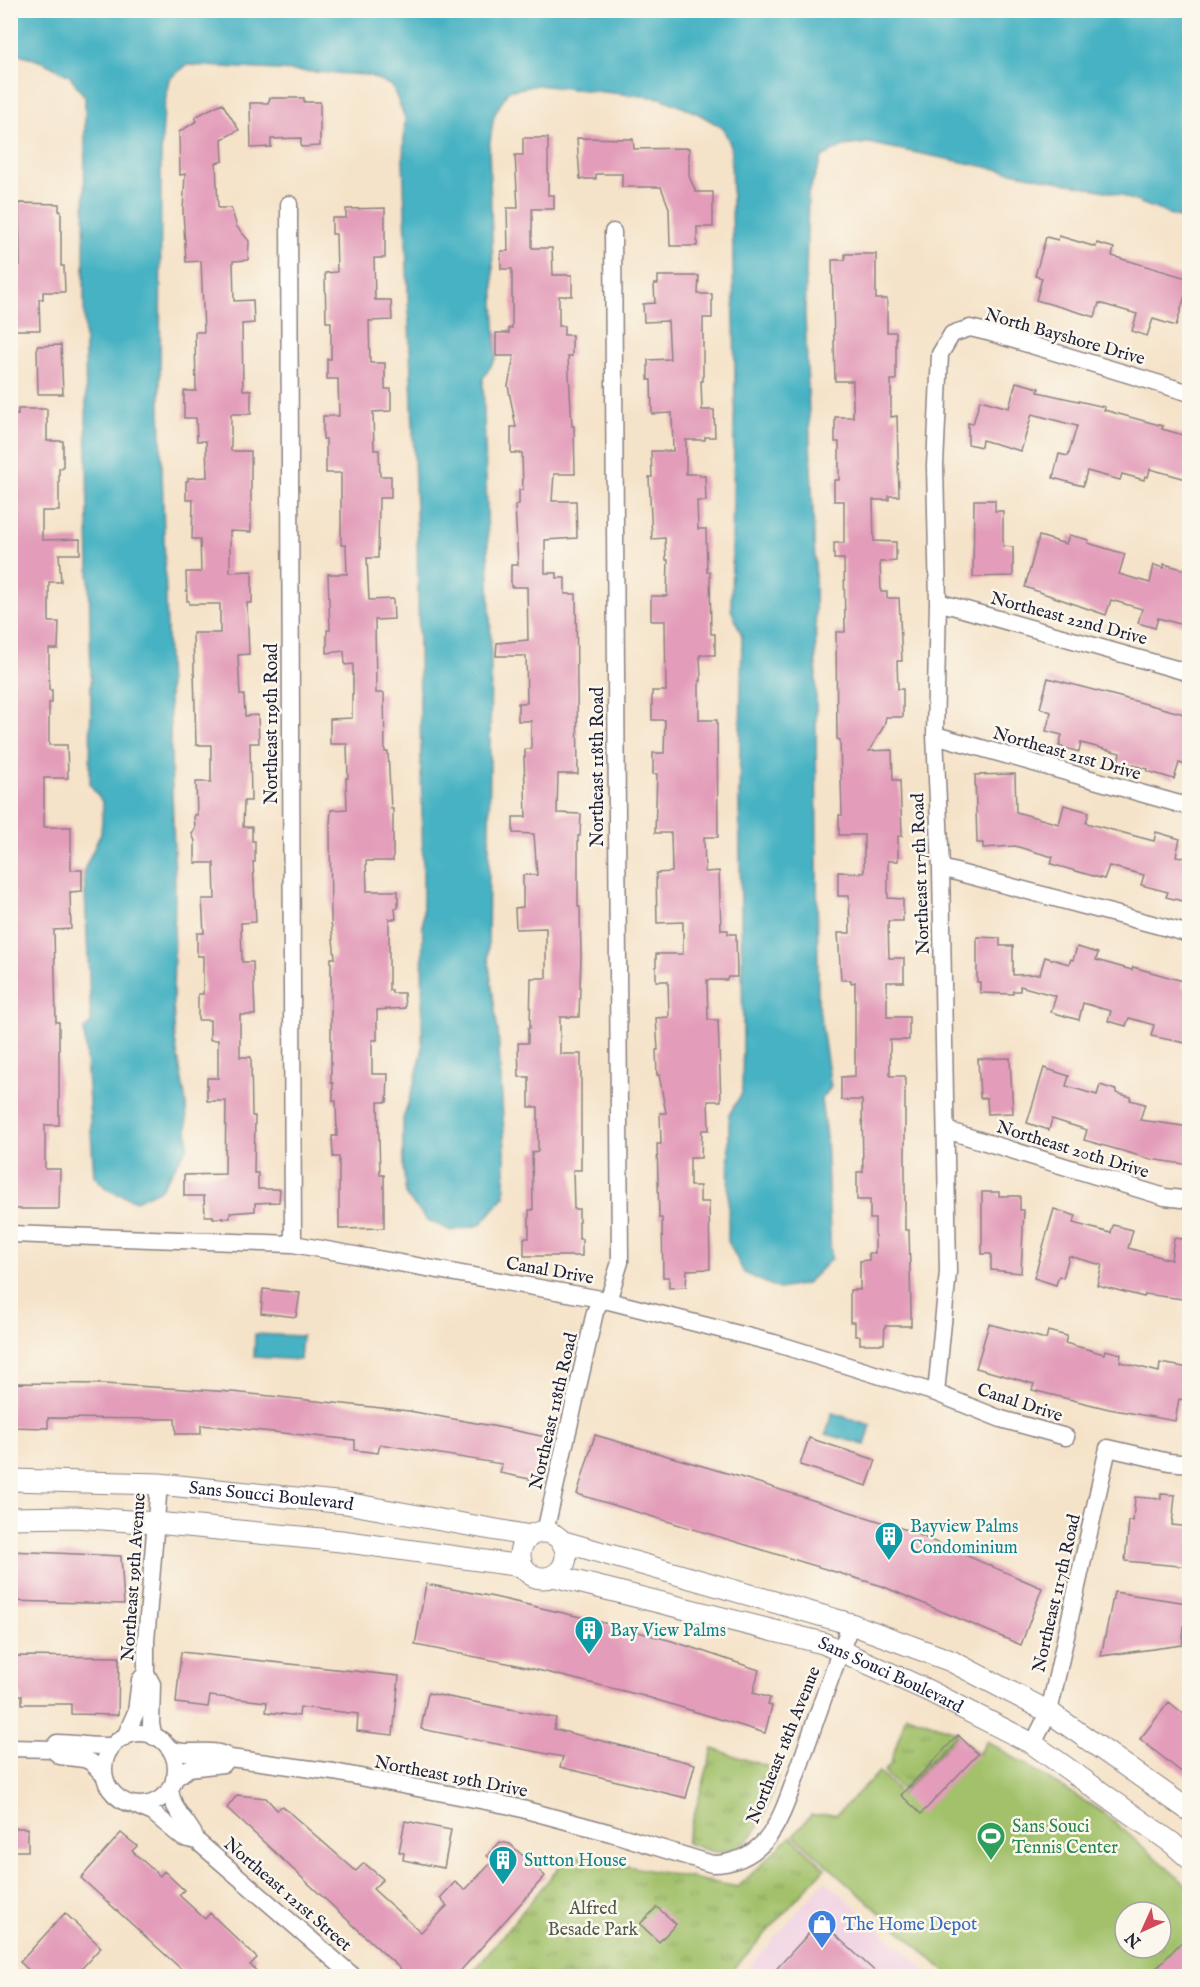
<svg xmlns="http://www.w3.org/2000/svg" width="1200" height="1987" font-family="'IM FELL English',serif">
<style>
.built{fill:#f1d0e3}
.grass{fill:url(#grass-tufts);stroke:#627252;stroke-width:1.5}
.garden{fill:#a2c16a;stroke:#627252;stroke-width:1.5;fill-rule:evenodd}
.water{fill:#46b2c3;stroke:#346a7f;stroke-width:1.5}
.building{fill:#e39cb9}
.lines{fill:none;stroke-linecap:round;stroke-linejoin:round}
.minor-casing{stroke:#8c8282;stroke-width:19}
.tertiary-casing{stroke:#8c8282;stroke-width:23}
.minor{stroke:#fff;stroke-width:16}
.tertiary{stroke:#fff;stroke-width:21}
.labels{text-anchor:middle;stroke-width:5;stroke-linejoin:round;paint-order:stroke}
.street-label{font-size:18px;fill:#22223b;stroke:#fbf7ec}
.culture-label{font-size:18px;fill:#0d838f;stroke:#fbf7ec;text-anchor:start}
.leisure-label{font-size:18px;fill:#27864d;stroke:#fbf7ec;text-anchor:start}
.park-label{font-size:18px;fill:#4f5a4b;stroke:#fbf7ec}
.shop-label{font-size:18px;fill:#366cbe;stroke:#fbf7ec;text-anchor:start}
</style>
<defs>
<pattern id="grass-tufts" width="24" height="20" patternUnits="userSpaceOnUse" patternTransform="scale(1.5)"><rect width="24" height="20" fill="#a2c16a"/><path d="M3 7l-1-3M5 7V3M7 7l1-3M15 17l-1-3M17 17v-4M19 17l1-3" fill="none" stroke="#849c58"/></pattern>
</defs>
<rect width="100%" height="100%" fill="#fbf7ec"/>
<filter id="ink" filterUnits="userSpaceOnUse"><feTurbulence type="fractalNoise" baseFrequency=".0167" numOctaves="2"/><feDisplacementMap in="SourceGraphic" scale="12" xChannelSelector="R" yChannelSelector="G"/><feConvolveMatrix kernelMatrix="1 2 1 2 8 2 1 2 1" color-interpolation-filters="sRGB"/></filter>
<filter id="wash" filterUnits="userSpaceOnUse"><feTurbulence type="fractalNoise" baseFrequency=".008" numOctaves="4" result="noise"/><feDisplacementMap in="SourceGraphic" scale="24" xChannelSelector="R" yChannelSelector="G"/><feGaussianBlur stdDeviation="1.35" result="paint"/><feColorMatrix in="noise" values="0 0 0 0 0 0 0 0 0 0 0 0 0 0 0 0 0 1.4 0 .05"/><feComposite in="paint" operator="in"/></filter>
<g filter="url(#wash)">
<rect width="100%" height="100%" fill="#f5e3c9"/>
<!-- built -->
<path class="built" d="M825,1880L932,1976H741Z"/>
<!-- grass -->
<path class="grass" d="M906,1715L958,1732L902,1790L884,1772L890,1765Z
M713,1749L779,1770C770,1801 759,1852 718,1852C708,1852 695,1845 686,1843Z
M791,1836L825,1868L727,1976H469L569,1855L738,1887Z"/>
<!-- garden -->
<path class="garden" d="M958,1735L978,1754L987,1741L1104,1813L1189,1887V1940L1157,1976H950L794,1835L811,1815L837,1814L879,1772L901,1794ZM1125,1912H1161V1948H1125Z"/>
<!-- water -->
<path class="water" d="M11,10L1189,11V222L1115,193L868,143L843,146L822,157L808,194L805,315L815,563L818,1001L831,1087L821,1100L826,1136L831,1259L806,1284L779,1289L744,1273L728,1241L729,1115L742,1093L743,1034L739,795L742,636L731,609L735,375L731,146L723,128L699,114L661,98L537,85L508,91L494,115L489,148L496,358L483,378L491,645L488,957L498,1033L505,1151V1196L480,1225L451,1231L427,1220L406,1196L403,1167V1119L415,1081L422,1052L423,873L417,537L403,158L405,118L392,86L368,75L187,65L169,79L164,109L161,154L160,407L175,885L173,1001L175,1040L186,1103L188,1146L161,1189L136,1201L108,1190L94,1176L84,1029L91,1023L84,870L101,833L103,803L90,784L91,681L84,298L85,97L70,76L45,63L11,51Z
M255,1334L302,1336L300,1360L254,1357Z
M832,1413L871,1425L865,1445L826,1434Z"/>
<g id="blocks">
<!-- building -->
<path class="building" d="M270,98H304V102H320V146L301,147V138L271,139V147L251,148L250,103H268Z
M222,103L239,130L222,139L223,161L216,163L218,208H231L237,227L249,241L248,260L233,261L234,301L253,300L254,323L242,324L243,390H251V414H231V451H251V532L230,531V572L252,571V603H247L249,654L238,655L240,695H244L245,716L258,715L259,743H250L251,801H244L243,827H252V841H255V862H253L256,922L241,923L242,962H253L255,1015H240V1057H251L252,1116H255L254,1173H258V1189H280L279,1202L255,1203V1211L230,1213V1218H213V1216H205L204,1196H184V1175L225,1174L226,1101H207V1078H218V1040H210V1020H198V994H203V956H197V933H204L202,899H215L214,863H195V841L192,834L195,829L194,815H197L196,782H211V745H196L193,633H220V604H189V601H187L186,572H201L200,539H192L193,500H186V481H188V478L207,477L206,441H197L196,418H184V391H196L195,332H204L201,261L186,262L183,211L185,174L180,175L179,132L197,121L195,117Z
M523,138H548V195H554V209H532V248H552L553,275H572V296H559V326H564V335H572V356H568L572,426H574L575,474H554L552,501H576L577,538L545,540V573H557V578H565V594H576L578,774H558L557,813L581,814L580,836H578V907H580L581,956L579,1017H560V1054H581V1170H573L574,1209H579V1239H582V1256H524V1238H529V1210H533L532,1152L538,1151V1107H529V1077H519L518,1043H528V1028H530L531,978H546V928L516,929L515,908L523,907V875H537L534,834L513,833V817H526L524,757H525V749H531V721H518V703H527L526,656H496L497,643L528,640L527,587H511V565H518L515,505L519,504V490H523L522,453H511V427H516L508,386L514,356H496V333H509V328H512V269H501V251H508L507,208H518L515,155H523Z
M577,138L633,139L634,149L689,148V176L696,192H713V227H697V246H670L669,208L661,187H622V174H596V179H580Z
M19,203L59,204V211H61V266H64L65,292H43V299H39L40,330H10V264L20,265Z
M385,208V258H374L375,300H391L392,320L369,321L370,363H385V389H391V411L373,412L374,450H379L380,476H391V498H379L378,558H367L369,600L393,599L394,619L375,620L376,693H384L385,752H388L391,809H393V861H366L367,891H398V908H395L396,919H389V990H392V993H404L405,1008L377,1010V1040H372V1074H388L387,1102H378L380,1175H384V1228L339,1229V1157H333L332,1136H337L336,1101H333V1083H331V958H335L331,921L330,824L331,810L347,809L346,778H348L347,744H330V719L352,718V694H353V664L345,665L344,651L327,653V630H330L328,574H347L346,545H341V473H326V439H323V416H339L338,379H327V359H331V322H326L325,273L337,272L336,234H332V218H346V209Z
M1059,236L1096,247L1097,243L1114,248L1112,256L1190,279L1176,326L1153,319L1147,336L1132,331L1137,314L1099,303L1095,317L1036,300L1042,278L1035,276L1046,237L1058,240Z
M845,254H876V299H887V332H896V380H891V417L897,416L899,496H889V500H873L874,541L896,542V561L880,562L881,592H887V598H899L902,661H897L898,689H903V717H886L884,726L869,751L892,750L893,780H900L902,836H898V861H888V898L903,899V921H888L889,958H904V982H887V1017H909V1040H890V1076H905V1230H909L911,1309V1326H885L884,1344H860V1336H855V1322H850V1290H860V1261L869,1260V1253H875V1219H870V1200H857V1172H863L862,1100H841V1077L855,1076V982L851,983V980H841L838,933H850L849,896H838V872L864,873V835H839V815H842L840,740L837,739L836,632H845L844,559H834V543H844V501H834V480H839V442H835V417H853V381H835L832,260H845Z
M658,276H699L698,294H712V318H703V381H701L702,410H714L715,437H705V440H686V474H700V476H705L706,501H697L698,529H706L707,572H710L711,634H715V655H700L701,681H699V720H717L718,837H704L705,872L719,871L721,930H728V934H736L737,977H728L727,980H707L708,1020H718L721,1101H708L709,1130H702L701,1158H690V1186H700V1202H709L710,1269L687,1270L686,1287L669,1288V1277H663L662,1218H659L657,1144H661L660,1113H666L659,1075H657L656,1050H658L656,1018L669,1017L668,981H656V954H683V922L657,923L656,873L672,872L671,833H655L657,774H653V753H664L665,720H652V691H666L665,621H651V596H667L668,560H666L665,538L652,539L649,477H652L651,451H673L672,413L652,414L651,380H648V360L670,359L668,321L644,322L643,304L655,303L654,284H658Z
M61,345L63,394H38L37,346Z
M1016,382L1039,388L1038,392L1105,407L1104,410L1163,426L1162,429L1190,437V480L1150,469L1148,477L1145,476L1144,480L1122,474L1120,480L1087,471L1083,486L1053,478L1059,454L1068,456L1077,426L1032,414L1021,451L982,440L981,447L968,444V423L973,424L980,400L1009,408Z
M18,409H47V441H63V468H59V511H42V540L80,539V554H59L61,582H49V622H59L58,649H49V690H52V703H49V745H67L68,778H44V827H71V870H82V891L70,892L71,929L54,930L56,1022H59V1125H45V1169H60L59,1209H10V987H15L14,892H10V784H13V733H10V415H18Z
M974,500H995V511H1003V546L1013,547V576L973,577Z
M1069,535L1089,540L1088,543L1125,554L1119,574L1150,583L1154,565L1164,568V564L1190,571V615L1187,626L1158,618L1155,628L1138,623L1142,609L1111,600L1106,615L1025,587L1039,536L1066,544Z
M1048,678L1188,715L1185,728L1190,729V766L1179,763L1174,779L1147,771L1148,769L1118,761L1120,753L1081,743L1079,752L1059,746L1062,735L1046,731L1051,712L1040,708Z
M1015,774L1016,812L1059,824L1064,805L1089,812L1086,823L1154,841L1156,832L1180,839L1176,856L1190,859V903L1166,897L1168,892L1141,885L1144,875L1109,866L1104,879L1051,864L1053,857L1015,846L983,848V843H977L975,775Z
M977,937L1000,938V946H1013V975L1040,974L1045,957L1069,964L1071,959L1073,960L1077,947L1098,953L1096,960L1132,970L1133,967L1183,981L1181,987H1190V1044L1151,1036L1154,1025L1129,1018L1126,1026L1108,1021L1111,1011L1083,1003L1079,1020L1051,1012L1056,996L1020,986V991H1013V994L980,993V982H977Z
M1010,1058L1013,1113L988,1114L987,1098H980L978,1059Z
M1044,1068L1069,1076L1066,1086L1097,1095L1100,1085L1116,1090V1093L1131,1097L1130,1100L1145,1104L1140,1120L1190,1127V1165L1150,1159L1084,1140L1087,1130L1052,1119L1049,1130L1027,1123Z
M982,1192H999V1196H1020V1210H1024L1021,1273L991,1270V1254H982Z
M1054,1209L1076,1216L1073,1223L1111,1233L1113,1225L1133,1230L1128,1248L1171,1260L1174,1238L1190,1240V1300L1145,1294L1144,1297L1097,1285L1102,1265L1069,1256L1063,1278L1059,1276L1056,1285L1034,1278Z
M263,1289L300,1293L296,1317L261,1313Z
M989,1324L1046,1339L1048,1331L1067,1336L1065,1343L1104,1354L1105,1350L1121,1354L1120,1362L1159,1372L1160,1363L1190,1368V1401L1179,1399L1175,1421L1109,1409L1032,1390L1034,1384L976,1368Z
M10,1383L104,1384L232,1392L409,1411L498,1427L546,1437L540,1481L500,1473L502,1464L380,1444L378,1453L355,1450V1440L201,1425V1434H176L175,1419L48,1418V1428L11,1427Z
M595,1435L737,1476L907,1530L1042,1588L1021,1645L882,1586L577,1494Z
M809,1438L876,1460L867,1486L800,1465Z
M1161,1494L1175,1495L1172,1525L1190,1527V1567L1125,1561L1129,1521H1133L1135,1497L1161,1499Z
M10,1551L121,1556L124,1604L10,1601Z
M426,1584L494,1597L589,1619L672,1641L759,1670L753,1693L770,1698L768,1705L772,1706L765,1733L644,1696L517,1665L415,1645Z
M1114,1592L1187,1603L1182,1645L1101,1656Z
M181,1652L399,1676L393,1735L357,1731L358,1714L300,1707L299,1716L266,1712L267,1702L210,1696L208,1707L176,1703Z
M10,1656L119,1657L118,1715L71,1714V1704H22V1695H10Z
M428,1693L556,1718L554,1729L695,1764L686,1798L560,1767L563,1757L421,1729Z
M1169,1702L1190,1719V1779L1140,1739Z
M958,1735L978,1754L921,1814L901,1795Z
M237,1795L266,1798L277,1810L282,1806L356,1871L364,1863L383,1879L373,1889L421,1932L447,1906L440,1898L455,1882L465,1890L493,1861L487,1856L500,1842L510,1844L545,1876L455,1977H409L227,1808Z
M405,1821L451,1830L444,1868L403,1860L404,1853L399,1852Z
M10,1828H28V1851H10Z
M121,1833L137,1846L132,1851L160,1876L164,1871L184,1890L179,1895L205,1919L210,1913L257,1958L250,1965L263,1977H190L81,1878Z
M657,1907L676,1924L659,1942L640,1924Z
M65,1913L101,1947L74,1977H36L20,1962Z
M820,1921L881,1977H769Z
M1190,1933V1977H1148Z"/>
</g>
</g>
<g filter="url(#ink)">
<use href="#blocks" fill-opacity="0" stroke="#8c8282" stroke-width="1.5"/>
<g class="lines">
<!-- minor casing -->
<g class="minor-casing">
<path id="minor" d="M289,204L293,1244
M938,602L1190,673
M935,735L1190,807
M941,868L1190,934
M946,1130L1165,1197L1190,1200
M10,1234L293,1244L601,1299L774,1343L936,1393L1001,1419L1066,1437
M608,1301L620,1262L613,232
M936,1393L948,1272L941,868L935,735L938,602L935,466L940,354L952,334L970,328L991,333L1190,393
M545,1532L595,1312L601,1299
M104 1769a36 36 0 1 1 72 0a36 36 0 1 1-72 0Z
M125,1737L136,1712L140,1680L146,1673
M154,1737L151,1724L152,1684L146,1673V1641L159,1484
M1033,1744L1049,1712L1108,1448L1169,1462L1190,1464
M10,1748L52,1749L60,1756L84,1759L91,1762L104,1775
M169,1748C188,1758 211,1745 230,1758L334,1772L511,1806L611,1833L712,1864C733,1864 750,1857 765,1841C782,1822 792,1786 801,1762C817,1716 833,1669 851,1624
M52,1749L57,1743C76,1743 94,1747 112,1746
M174,1779L189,1768L223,1764L230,1758
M170,1788C172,1813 189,1820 197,1841L353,1976
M134,1805L153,1813L183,1838L197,1841"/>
</g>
<!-- tertiary casing -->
<g class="tertiary-casing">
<g id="tertiary">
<path id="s1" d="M10,1480L159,1484L346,1503L530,1536"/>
<path d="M10,1518L76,1517L156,1523L341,1541L522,1566"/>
<circle cx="543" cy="1555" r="23"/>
<path d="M561,1541L851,1624L951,1661L1049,1712L1190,1811"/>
<path id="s2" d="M554,1576L823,1643L929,1691L1033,1744L1172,1843L1190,1859"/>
</g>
</g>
<!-- minor -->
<use href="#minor" class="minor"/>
<!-- tertiary -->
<use href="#tertiary" class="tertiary"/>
</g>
</g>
<!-- icons -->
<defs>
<g id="building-pin" transform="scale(1.5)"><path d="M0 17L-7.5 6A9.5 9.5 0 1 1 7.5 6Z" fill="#0f9aa8" stroke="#fbf7ec"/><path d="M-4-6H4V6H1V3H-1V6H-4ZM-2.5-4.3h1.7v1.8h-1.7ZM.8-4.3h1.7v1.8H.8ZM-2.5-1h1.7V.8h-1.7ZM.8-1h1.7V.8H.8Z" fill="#fff"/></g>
<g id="stadium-pin" transform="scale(1.5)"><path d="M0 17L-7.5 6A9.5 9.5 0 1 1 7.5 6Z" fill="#2e9e5b" stroke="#fbf7ec"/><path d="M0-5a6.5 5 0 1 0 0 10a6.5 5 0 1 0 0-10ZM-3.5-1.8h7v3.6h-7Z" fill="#fff"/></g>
<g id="shop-pin" transform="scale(1.5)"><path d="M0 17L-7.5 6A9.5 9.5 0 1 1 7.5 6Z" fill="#3f7fe0" stroke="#fbf7ec"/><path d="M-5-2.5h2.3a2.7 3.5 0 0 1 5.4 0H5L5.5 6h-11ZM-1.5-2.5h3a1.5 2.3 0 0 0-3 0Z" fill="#fff"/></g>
</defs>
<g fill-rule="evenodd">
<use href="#building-pin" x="889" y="1536"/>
<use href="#building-pin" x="589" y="1630"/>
<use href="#stadium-pin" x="991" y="1836"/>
<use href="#building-pin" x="503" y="1860"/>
<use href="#shop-pin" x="822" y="1924"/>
</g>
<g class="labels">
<!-- street labels -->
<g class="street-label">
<text transform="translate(1065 336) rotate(16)" y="6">North Bayshore Drive</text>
<text transform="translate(1069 618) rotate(15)" y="6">Northeast 22nd Drive</text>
<text transform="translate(271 724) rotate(-90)" y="6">Northeast 119th Road</text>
<text transform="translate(1067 753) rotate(16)" y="6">Northeast 21st Drive</text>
<text transform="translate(597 767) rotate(-90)" y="6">Northeast 118th Road</text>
<text transform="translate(920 874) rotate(-92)" y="6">Northeast 117th Road</text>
<text transform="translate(1073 1149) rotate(17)" y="6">Northeast 20th Drive</text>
<text transform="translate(550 1270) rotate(10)" y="6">Canal Drive</text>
<text transform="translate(1020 1402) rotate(18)" y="6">Canal Drive</text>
<text transform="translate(553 1411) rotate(-77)" y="6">Northeast 118th Road</text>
<text dy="6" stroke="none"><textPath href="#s1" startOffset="262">Sans Soucci Boulevard</textPath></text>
<text transform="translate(133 1577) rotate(-86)" y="6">Northeast 19th Avenue</text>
<text transform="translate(1056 1593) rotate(-77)" y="6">Northeast 117th Road</text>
<text dy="6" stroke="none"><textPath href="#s2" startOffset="352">Sans Souci Boulevard</textPath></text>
<text transform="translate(783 1745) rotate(-68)" y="6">Northeast 18th Avenue</text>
<text transform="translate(451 1776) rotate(11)" y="6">Northeast 19th Drive</text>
<text transform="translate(288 1894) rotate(41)" y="6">Northeast 121st Street</text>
</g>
<!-- culture labels -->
<g class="culture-label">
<text x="910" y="1532">Bayview Palms<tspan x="910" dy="21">Condominium</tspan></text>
<text x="610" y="1636">Bay View Palms</text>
<text x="524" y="1866">Sutton House</text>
</g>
<!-- leisure labels -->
<g class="leisure-label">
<text x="1012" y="1832">Sans Souci<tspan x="1012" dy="21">Tennis Center</tspan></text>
</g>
<!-- park labels -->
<g class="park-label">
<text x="593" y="1914">Alfred<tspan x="593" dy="21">Besade Park</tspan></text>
</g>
<!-- shop labels -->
<g class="shop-label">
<text x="843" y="1930">The Home Depot</text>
</g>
</g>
<!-- margin -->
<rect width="1200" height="1987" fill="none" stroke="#fbf7ec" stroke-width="36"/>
<!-- north arrow -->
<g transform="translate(1143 1930) rotate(225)"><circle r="28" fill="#fbf7ec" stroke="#a4a2a5" stroke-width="1.5"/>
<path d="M0-4.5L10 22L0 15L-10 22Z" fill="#d1495b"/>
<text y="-9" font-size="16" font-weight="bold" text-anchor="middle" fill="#22223b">N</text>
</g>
</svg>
